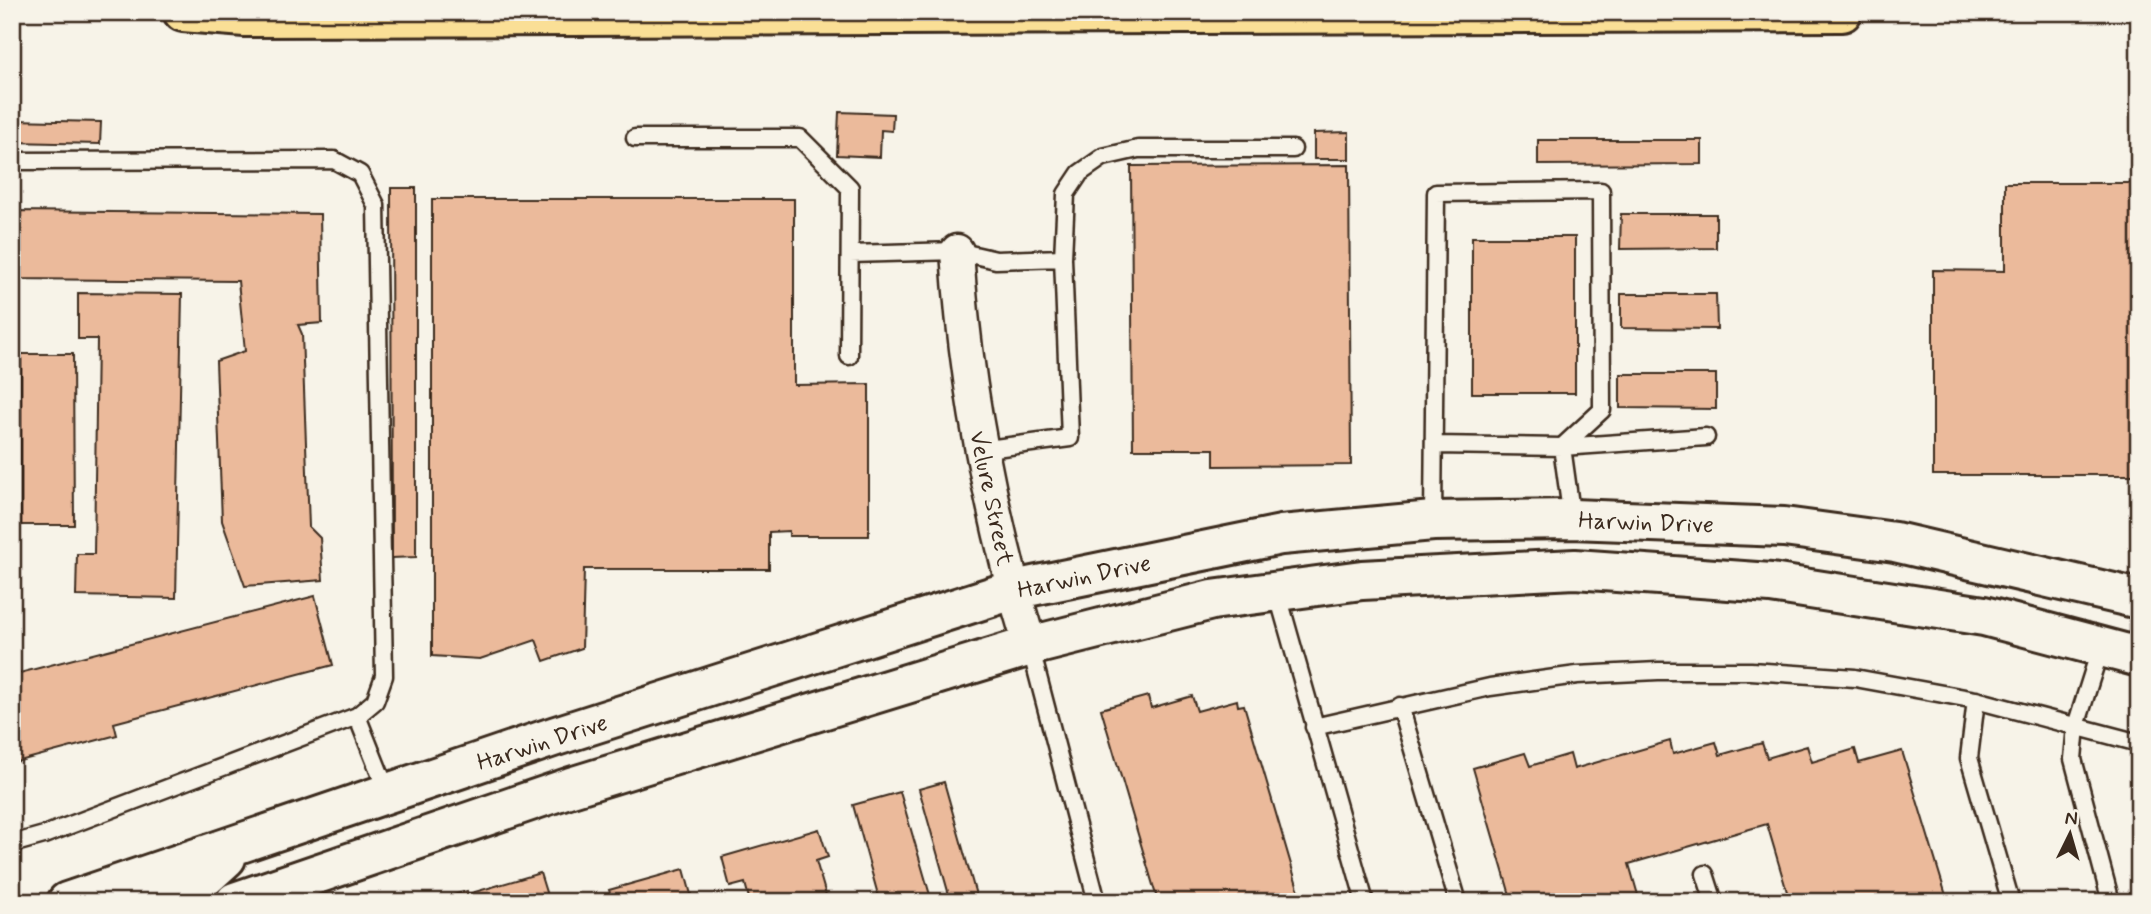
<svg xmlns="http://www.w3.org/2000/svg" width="2151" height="914" font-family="Mynerve,sans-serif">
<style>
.building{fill:#ebba9b;stroke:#3b2a1e;stroke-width:2}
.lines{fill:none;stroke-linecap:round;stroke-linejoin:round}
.lane-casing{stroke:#3b2a1e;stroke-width:21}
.street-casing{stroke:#3b2a1e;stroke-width:37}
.secondary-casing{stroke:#3b2a1e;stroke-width:44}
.highway-casing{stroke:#3b2a1e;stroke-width:44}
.lane{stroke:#f7f3e8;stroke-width:16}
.street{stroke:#f7f3e8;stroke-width:32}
.secondary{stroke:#f7f3e8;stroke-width:38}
.highway{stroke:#fadf96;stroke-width:38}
.labels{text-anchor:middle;stroke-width:5;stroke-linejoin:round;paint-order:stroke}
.street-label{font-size:24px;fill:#3b2a1e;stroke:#f7f3e8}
</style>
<rect width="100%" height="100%" fill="#f7f3e8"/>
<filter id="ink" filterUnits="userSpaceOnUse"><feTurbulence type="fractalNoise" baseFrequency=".0143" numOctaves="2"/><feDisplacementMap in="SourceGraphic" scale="14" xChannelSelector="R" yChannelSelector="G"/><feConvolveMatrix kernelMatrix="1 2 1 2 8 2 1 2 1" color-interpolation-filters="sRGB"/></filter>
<g filter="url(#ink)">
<!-- building -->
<path class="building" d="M839,112L893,114L892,131L881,130L880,157L837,155Z
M12,120L101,122L100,144L12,142Z
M1349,132V159H1314V133Z
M1538,140H1702V164L1538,165Z
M1349,165L1351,465L1214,466V449H1133L1131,166Z
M2005,183H2139V475H1933V270L2005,271Z
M391,188H416V557L392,558Z
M432,199H794V385L869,384V536H789V531L769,532V569H584L582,648L544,661L536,640L480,659L432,656Z
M12,211L320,214L322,323L298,325L302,334L309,527L320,538L323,580L245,586L222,521L216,361L245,351L238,281L12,279Z
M1621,214H1716V248L1620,249Z
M1472,237H1575V393H1472Z
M78,293L182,294L176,598L76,596L77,554H94L97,339H78Z
M1621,294H1716L1717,329L1621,328Z
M21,354H73L74,525H21Z
M1620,374H1716V409L1620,408Z
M315,596L333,665L114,723L117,735L12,763V675Z
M1148,696L1151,708L1192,696L1197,711L1237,700L1238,706L1244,705L1302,902H1158L1101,709Z
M1670,741L1673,754L1716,742L1720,755L1762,743L1767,758L1807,746L1812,762L1855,749L1859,763L1902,751L1948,902H1790L1767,824L1629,864L1640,902H1512L1473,768L1525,753L1530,766L1570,754L1574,769Z
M944,782L978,902H951L919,789Z
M900,792L932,902H880L853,805Z
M819,829L828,857L816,861L828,902H750L745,883L730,887L722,857Z
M684,869L693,902H613L609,890Z
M540,873L549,902H429L467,891L468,894Z"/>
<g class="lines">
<!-- lane casing -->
<g class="lane-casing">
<path id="lane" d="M635,138H800L850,188L849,356
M12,161L334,160L360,174L376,205L384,676L375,701L357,716L44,835L12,844
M850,254L957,251L996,260L1063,258L1070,438L980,450
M1063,258L1066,194L1080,173L1103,157L1138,149H1293
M1434,445L1562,447L1706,437
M1433,521L1436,193L1601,191L1602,410L1562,447L1572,519
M1277,592L1365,902
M1030,646L1097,902
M2101,647L2076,726L2073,759L2111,902
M1976,700L1969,758L2011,902
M1400,706L1458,902
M357,716L388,794
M1314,727L1490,687L1577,675L1658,671H1751L1855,678L1976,700L2139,743
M1705,874L1714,902"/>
</g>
<!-- street casing -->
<g class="street-casing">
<path id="street" d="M957,251C965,386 991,517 1030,646"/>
</g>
<!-- secondary casing -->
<g class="secondary-casing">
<path id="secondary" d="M67,902L556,736L1013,590L1281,535L1433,521L1572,519L1784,527L1895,542L2139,599
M156,902L194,887L226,858
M235,902L571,787L1030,646L1212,600L1362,580L1575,569L1771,583L1984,616L2139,657"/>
</g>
<!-- highway casing -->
<g class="highway-casing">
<path id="highway" d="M183,12L245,17L1842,12"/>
</g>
<!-- lane -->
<use href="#lane" class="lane"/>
<!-- street -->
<use href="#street" class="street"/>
<!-- secondary -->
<use href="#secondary" class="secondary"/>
<!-- highway -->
<use href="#highway" class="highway"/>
</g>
</g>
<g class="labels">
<!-- street labels -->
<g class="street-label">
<text transform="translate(992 498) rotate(78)" y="8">Velure Street</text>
<text transform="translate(1646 522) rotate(2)" y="8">Harwin Drive</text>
<text transform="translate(1084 576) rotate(-12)" y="8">Harwin Drive</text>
<text transform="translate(542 742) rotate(-18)" y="8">Harwin Drive</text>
</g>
</g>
<!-- margin -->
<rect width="2151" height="914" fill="none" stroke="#f7f3e8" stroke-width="42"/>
<rect x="21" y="21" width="2109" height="872" fill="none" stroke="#3b2a1e" stroke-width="2.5" filter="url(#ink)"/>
<!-- north arrow -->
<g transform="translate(2070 834) rotate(5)" stroke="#f7f3e8" stroke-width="5" paint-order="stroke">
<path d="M0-5L12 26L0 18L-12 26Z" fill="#3b2a1e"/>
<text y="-10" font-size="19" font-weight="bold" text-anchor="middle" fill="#3b2a1e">N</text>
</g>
</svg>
